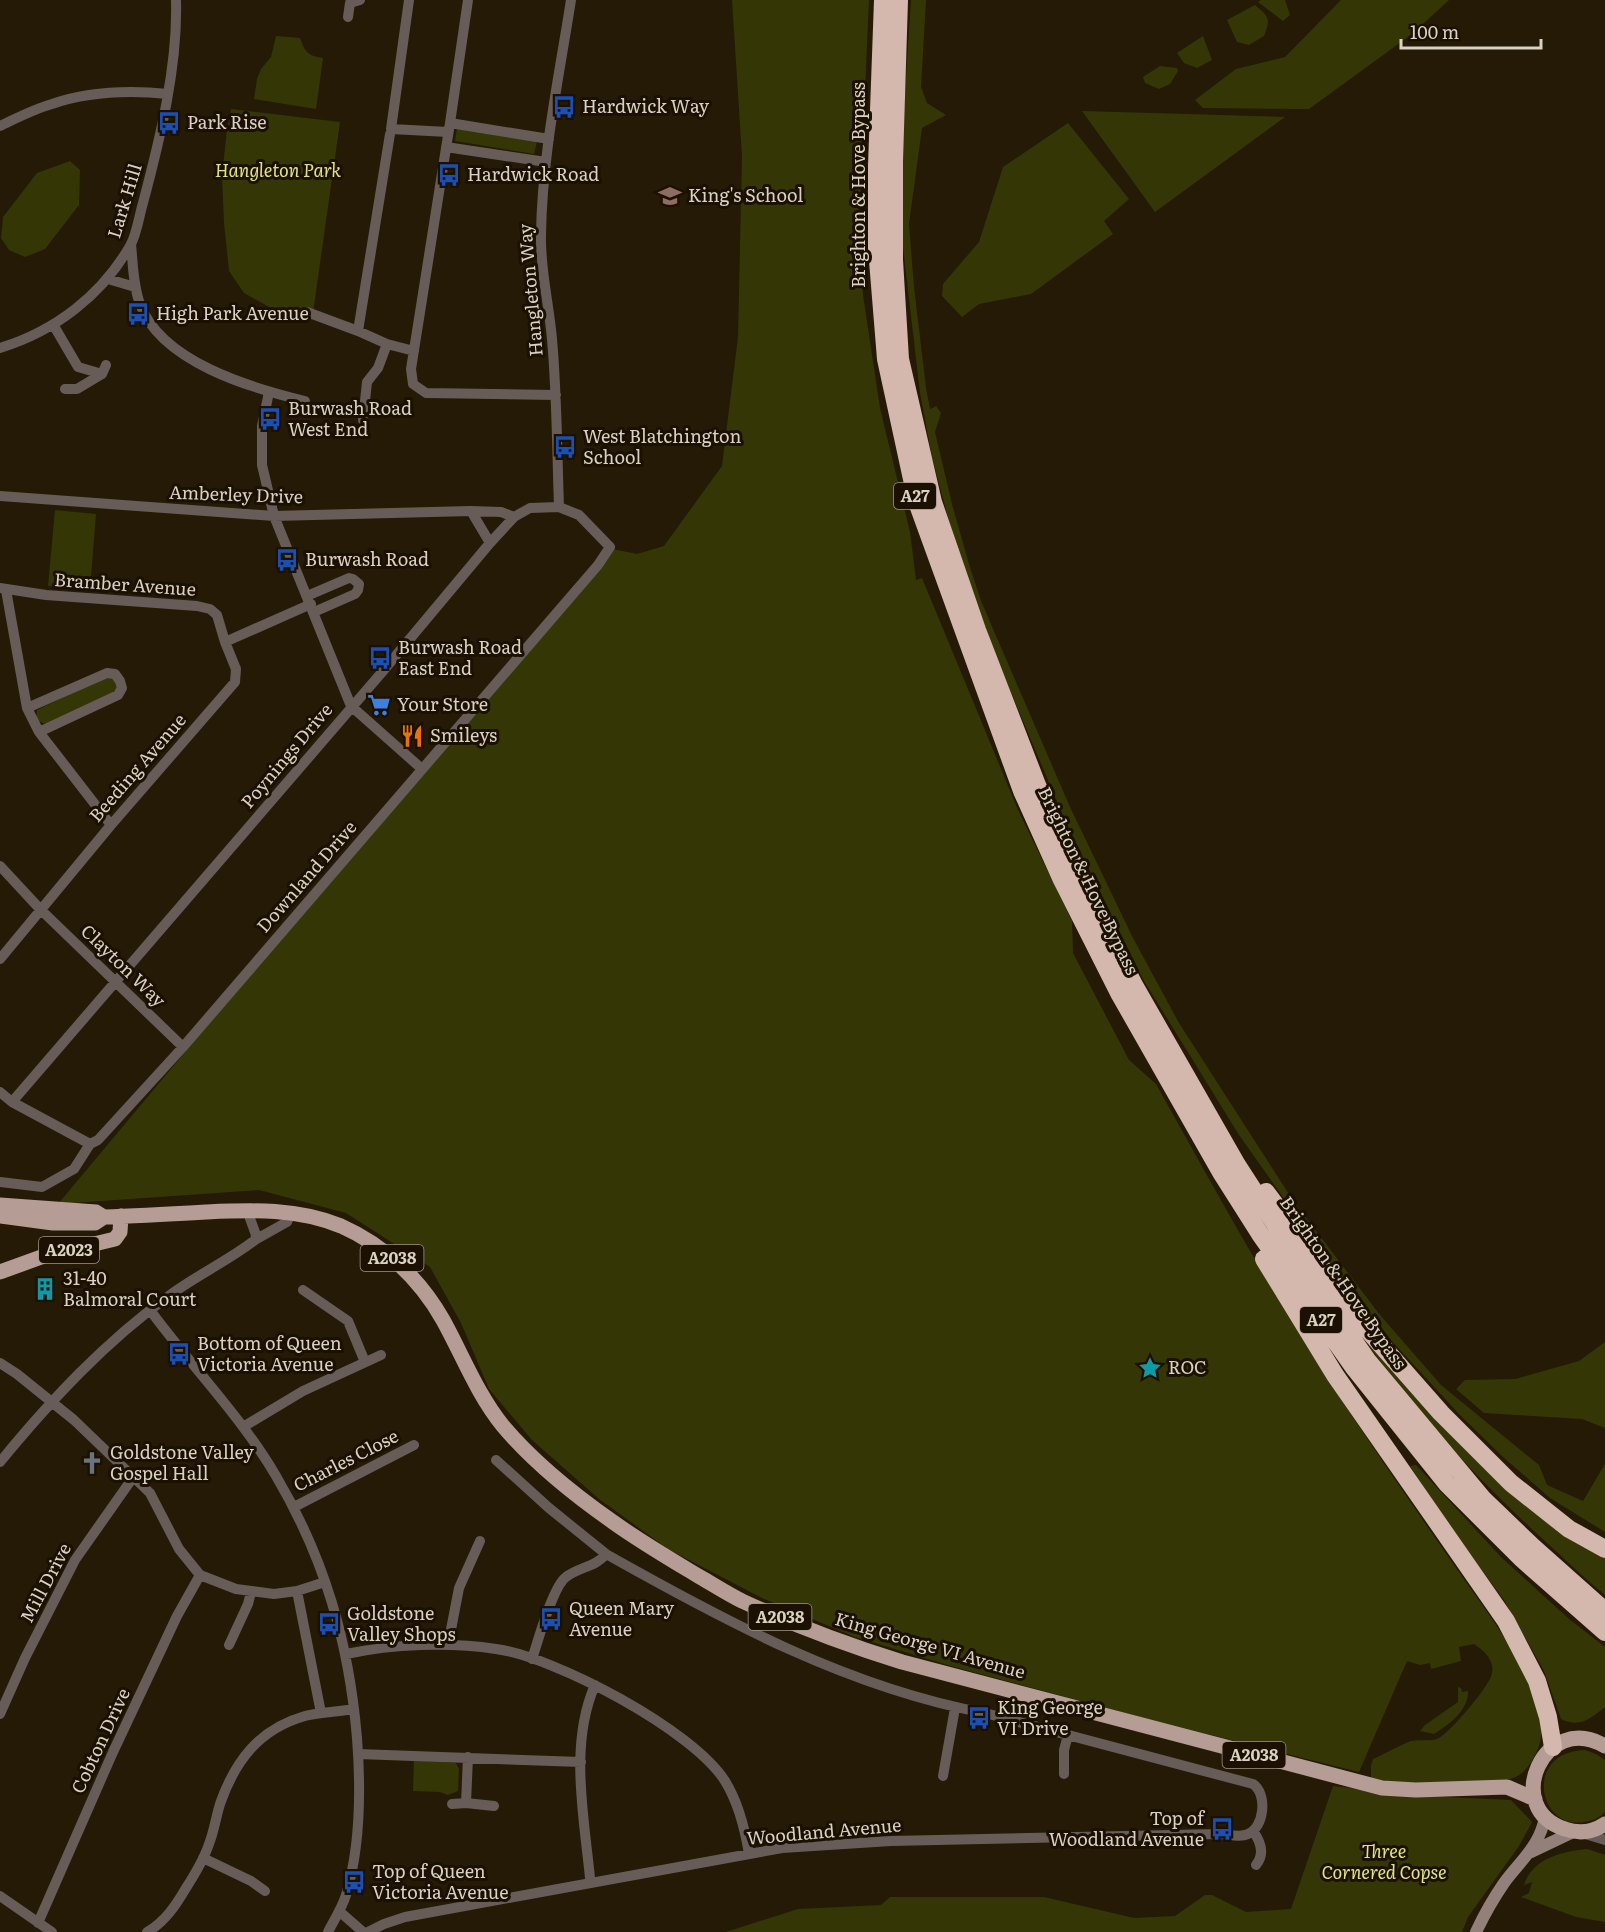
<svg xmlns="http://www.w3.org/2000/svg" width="1605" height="1932" font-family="Literata,serif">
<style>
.green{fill:#353606}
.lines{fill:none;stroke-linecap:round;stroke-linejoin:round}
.street{stroke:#685c58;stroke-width:10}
.secondary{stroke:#93807a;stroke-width:12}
.primary{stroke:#b59d95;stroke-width:15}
.highway{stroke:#d4b7ad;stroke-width:18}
.labels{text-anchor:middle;stroke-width:6;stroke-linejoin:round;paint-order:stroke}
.shield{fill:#1b1001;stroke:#9f978a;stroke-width:1.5}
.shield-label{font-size:16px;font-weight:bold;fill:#d8d1c4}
.poi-label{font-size:18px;fill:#d8d1c4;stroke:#1b1001;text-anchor:start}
.park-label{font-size:18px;font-style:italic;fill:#dfe484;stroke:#1b1001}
.street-label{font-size:18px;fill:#d8d1c4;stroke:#1b1001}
</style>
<rect width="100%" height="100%" fill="#251a06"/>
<!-- green -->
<path class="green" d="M732,0H869L859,227L863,295L880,408L910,532L916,580L922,578L1018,810L1072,921L1073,953L1129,1060L1156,1084C1219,1197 1282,1312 1354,1419C1391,1474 1428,1528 1466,1582C1490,1616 1515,1649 1531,1688C1539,1708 1547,1733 1536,1753C1532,1761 1527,1770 1519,1775C1498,1790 1400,1782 1371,1780V1766L1373,1759C1384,1754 1402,1744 1411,1741C1420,1739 1431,1742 1439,1738C1451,1731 1490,1686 1492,1673C1495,1660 1483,1650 1474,1644L1459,1647L1461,1661L1431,1669L1430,1663L1420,1665L1407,1661L1359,1772L1144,1718L951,1666L855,1637L762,1598L668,1549L599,1499L532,1440L489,1389L461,1323L430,1267L346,1213L259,1190L58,1204L607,548L637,554L664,546L722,466L738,337L742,156Z
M911,0H926L921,87L927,103L946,115L922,128L909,224L914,287L926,388L930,409L936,406L941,413L935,432L952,504L969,564L981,601L1070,807L1133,938L1179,1023L1294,1202L1380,1315L1441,1385L1539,1465L1547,1485L1583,1501L1605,1464V1532L1550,1498L1503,1457L1459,1414L1389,1338L1319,1248L1239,1135L1144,981L1064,818L996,657L953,536L932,457L920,393L901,230L902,139Z
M1261,0H1285L1290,15L1283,21L1258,2Z
M1341,0H1449L1412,34L1309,109L1203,108L1195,100L1236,69L1285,57Z
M1255,5C1269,17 1271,18 1264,36L1249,45L1237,42L1227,20Z
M276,36L300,38C305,52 308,56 323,58L316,109L254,99L257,79L261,69L271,57Z
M1203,36L1212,60L1197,68L1184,63L1177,53Z
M1160,66L1177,68L1178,71L1170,84L1159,89L1145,83L1143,77Z
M231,109L340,122L312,320L287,317L244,293L229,271L224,223L222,176L227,129Z
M1082,111L1285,117L1155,212Z
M1068,123L1129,199L1104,221L1113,234L1031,294L979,304L962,317L942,296L943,284L979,242L1003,167Z
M457,128L537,141L534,154L455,141Z
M70,161L80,170L79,205L45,249L25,257L9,250L1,238L3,217L37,173Z
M55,510L96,514L90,589L48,586Z
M108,676L114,677L119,687L113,692L45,724L36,720L37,710Z
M1356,1327L1430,1410L1605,1556V1595C1585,1579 1566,1560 1547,1543C1476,1478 1409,1407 1356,1327Z
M1605,1342V1428L1582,1419L1484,1413L1456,1389L1465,1380L1515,1379L1579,1361Z
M1416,1465L1501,1557L1569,1619L1605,1647V1707C1590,1719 1580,1728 1561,1719L1544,1671L1504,1600L1455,1534L1410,1466Z
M1458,1687L1461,1688L1462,1692L1468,1691C1469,1710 1449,1725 1434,1734L1420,1731L1425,1725L1458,1702Z
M1585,1750L1596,1754L1605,1760V1812C1599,1818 1592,1821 1584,1822C1538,1830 1523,1752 1585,1750Z
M414,1760L456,1763L459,1769L458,1791L448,1795L440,1792L413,1791Z
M1333,1786L1423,1796L1511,1800L1532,1822L1519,1846L1468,1917L1462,1932H726L798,1909L881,1905L890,1897H1044L1134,1918L1175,1916L1205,1895H1212L1246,1912L1291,1909Z
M1587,1849L1605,1855V1922L1576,1917L1521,1897L1529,1893L1532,1882L1524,1885C1533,1858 1561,1852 1587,1849Z"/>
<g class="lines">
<!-- street -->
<path class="street" d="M409,0L391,129L448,132
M468,0L450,123L411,369L413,384L426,393L556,395
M348,17L350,3L360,0
M450,123L549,139
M0,126C17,118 34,109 52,104C90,91 128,90 168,94
M390,134L358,331L387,344L414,351
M446,147L546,162
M131,244C133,264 133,285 140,304C161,362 251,388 305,401
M108,279L135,287
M307,312L358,331
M54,326L78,367L102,374L106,365
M0,348C55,331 101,296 130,246C137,234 139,216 143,203C160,139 178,66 176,0
M65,389H77L102,374
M269,392L262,426V465L274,516L351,706L422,769
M363,420L367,382L378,368L387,344
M0,496L274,516L471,511L501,512L514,517
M559,507C557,451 557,395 552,339C549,304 540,269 541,235C542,156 559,77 571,0
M471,511L490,543
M0,588L46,595L197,606L210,609L217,615L225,642L236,669L235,682L111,825L0,959
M6,590L27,708L39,732L111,825
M307,596L349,578L353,579L359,584L358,590L355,594L314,612
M225,642L311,604
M27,708L107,673L115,674L120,681L122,688L118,695L39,732
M0,866L40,909L183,1047
M0,1092L12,1102L90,1144L98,1140L183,1047L598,565L610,547L579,515L559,507L530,508L514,517L490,543L383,671L12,1102
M0,1182L42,1187L74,1169L90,1144
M255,1240L287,1222L292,1212
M303,1290L348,1321L365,1362
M150,1310C191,1366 241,1416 276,1476C325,1559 349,1643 357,1738C361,1790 361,1845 346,1895C342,1908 334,1920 328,1932
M0,1363L17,1374L74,1420L150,1493L179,1549L200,1575L236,1589L274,1594L297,1591L325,1582
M243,1427L303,1391L381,1355
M496,1460L549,1508L606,1554
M0,1462C51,1400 105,1342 170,1295C197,1275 228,1261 255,1240L256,1235L247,1210
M294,1507L414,1445
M297,1591L321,1713
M229,1645L248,1604L251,1592
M448,1645L459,1588L480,1541
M346,1654C394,1644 448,1642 496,1649C555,1657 693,1730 725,1781C738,1802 745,1829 749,1854
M0,1714L25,1658L75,1560L134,1476
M358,1754L581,1762
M468,1757L466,1803L494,1806
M1064,1774V1750L1068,1735
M943,1776L955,1708
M452,1804L466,1803
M1253,1831C1261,1842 1265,1854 1256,1865
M1582,1833L1605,1840
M203,1858L251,1881L265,1891
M593,1882L590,1878C584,1816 569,1744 595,1685
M0,1896L52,1932
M339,1911L363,1932
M38,1923L113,1752L177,1616L200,1575
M147,1932C165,1922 176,1905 186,1888C195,1874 204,1859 209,1844C214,1831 216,1817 220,1804C235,1761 259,1729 305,1716C321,1712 338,1712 354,1709
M368,1932L384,1924L405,1917L782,1848L891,1841L1219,1834C1228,1834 1240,1838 1248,1834C1264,1828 1268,1794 1253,1784L985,1713C849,1688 725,1621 606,1554C596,1567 579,1567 566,1577C553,1586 538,1641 532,1659"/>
<!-- secondary -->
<path class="secondary" d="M1531,1852L1573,1832
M1476,1932C1484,1915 1493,1899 1504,1883C1520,1861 1541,1845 1545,1816"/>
<!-- primary -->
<path class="primary" d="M0,1205L96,1212L104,1217C138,1216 172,1214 206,1212C253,1210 297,1208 341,1226C384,1245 420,1279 443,1320C463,1356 477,1394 503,1426C535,1464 573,1494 613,1522C641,1542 670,1559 700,1577C714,1585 728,1594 742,1601C794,1625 847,1645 902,1662L1382,1788L1416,1790L1507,1787L1535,1799
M0,1216L53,1223H95L104,1217
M0,1272L44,1256L115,1239L120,1232L121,1216
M1605,1746C1544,1710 1501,1809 1565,1829C1579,1834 1593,1832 1605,1824"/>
<!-- highway -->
<path class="highway" d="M883,0L877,166V248L886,359L917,502L1022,791L1062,880L1119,993L1222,1174L1260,1234L1355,1369L1447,1484L1521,1558L1605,1632
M899,0L894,161V260L900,359L933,502L977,630L1037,785L1078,874L1134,985L1237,1165L1310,1278L1367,1360L1483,1499L1533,1547L1605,1611
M1266,1192L1368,1330L1441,1413L1511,1483L1569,1529L1605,1549
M1264,1259L1335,1375L1506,1621L1537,1681L1548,1717L1553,1747"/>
</g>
<!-- icons -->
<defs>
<g id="bus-bare" transform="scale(1.8)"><path d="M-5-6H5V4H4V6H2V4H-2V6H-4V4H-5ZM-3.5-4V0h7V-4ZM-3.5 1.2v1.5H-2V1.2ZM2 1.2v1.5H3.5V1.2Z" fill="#1a4fb4" stroke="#1b1001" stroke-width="2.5" paint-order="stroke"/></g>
<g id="school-bare" transform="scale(1.8)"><path d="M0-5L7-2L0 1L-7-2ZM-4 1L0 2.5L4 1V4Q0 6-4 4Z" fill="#8d6e63" stroke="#1b1001" stroke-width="2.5" paint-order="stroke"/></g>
<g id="supermarket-bare" transform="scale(1.8)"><path d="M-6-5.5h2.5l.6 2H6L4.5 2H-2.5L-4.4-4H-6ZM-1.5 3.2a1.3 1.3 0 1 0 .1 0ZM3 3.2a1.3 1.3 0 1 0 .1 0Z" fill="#3f7fe0" stroke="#1b1001" stroke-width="2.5" paint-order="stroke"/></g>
<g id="restaurant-bare" transform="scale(1.8)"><path d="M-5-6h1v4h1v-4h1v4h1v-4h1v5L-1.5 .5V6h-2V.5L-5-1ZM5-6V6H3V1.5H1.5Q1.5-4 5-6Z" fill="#e8710a" stroke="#1b1001" stroke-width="2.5" paint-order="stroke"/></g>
<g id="building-bare" transform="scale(1.8)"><path d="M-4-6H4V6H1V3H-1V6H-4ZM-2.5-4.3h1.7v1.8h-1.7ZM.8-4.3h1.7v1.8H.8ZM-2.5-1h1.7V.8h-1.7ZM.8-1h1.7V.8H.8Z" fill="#0f9aa8" stroke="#1b1001" stroke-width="2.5" paint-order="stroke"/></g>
<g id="sight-bare" transform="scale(1.8)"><path d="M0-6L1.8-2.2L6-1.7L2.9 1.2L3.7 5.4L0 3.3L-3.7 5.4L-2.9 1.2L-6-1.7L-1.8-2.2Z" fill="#0f9aa8" stroke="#1b1001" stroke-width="2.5" paint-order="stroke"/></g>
<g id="church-bare" transform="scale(1.8)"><path d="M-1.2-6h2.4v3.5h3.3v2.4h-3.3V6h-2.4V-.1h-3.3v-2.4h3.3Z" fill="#6b7280" stroke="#1b1001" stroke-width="2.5" paint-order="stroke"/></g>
</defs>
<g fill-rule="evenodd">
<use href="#bus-bare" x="564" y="107"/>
<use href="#bus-bare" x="169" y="123"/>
<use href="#bus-bare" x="449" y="175"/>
<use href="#school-bare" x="670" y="196"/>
<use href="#bus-bare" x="138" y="314"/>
<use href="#bus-bare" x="270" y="419"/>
<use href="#bus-bare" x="565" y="447"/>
<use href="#bus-bare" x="287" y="560"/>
<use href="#bus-bare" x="380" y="658"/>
<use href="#supermarket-bare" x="379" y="705"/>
<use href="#restaurant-bare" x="412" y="736"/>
<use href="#building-bare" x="45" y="1289"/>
<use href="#bus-bare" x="179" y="1354"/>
<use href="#sight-bare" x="1150" y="1368"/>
<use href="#church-bare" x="92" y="1463"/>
<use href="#bus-bare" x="551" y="1619"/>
<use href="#bus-bare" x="329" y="1624"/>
<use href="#bus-bare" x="979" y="1718"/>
<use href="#bus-bare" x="1222" y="1829"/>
<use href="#bus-bare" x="354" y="1882"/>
</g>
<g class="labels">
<!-- shield labels -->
<g class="shield">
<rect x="894" y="483" width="42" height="26" rx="4.5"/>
<rect x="39" y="1237" width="60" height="26" rx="4.5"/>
<rect x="360.5" y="1245" width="63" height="26" rx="4.5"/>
<rect x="1300" y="1307" width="42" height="26" rx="4.5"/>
<rect x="748.5" y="1604" width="63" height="26" rx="4.5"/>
<rect x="1222.5" y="1742" width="63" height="26" rx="4.5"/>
</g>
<g class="shield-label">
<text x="915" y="502">A27</text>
<text x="69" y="1256">A2023</text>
<text x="392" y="1264">A2038</text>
<text x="1321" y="1326">A27</text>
<text x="780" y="1623">A2038</text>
<text x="1254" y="1761">A2038</text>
</g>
<!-- poi labels -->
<g class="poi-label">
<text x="582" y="113">Hardwick Way</text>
<text x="187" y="129">Park Rise</text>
<text x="467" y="181">Hardwick Road</text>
<text x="688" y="202">King's School</text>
<text x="156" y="320">High Park Avenue</text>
<text x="288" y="415">Burwash Road<tspan x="288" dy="21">West End</tspan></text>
<text x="583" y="443">West Blatchington<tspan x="583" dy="21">School</tspan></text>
<text x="305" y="566">Burwash Road</text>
<text x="398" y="654">Burwash Road<tspan x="398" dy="21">East End</tspan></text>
<text x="397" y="711">Your Store</text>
<text x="430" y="742">Smileys</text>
<text x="63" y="1285">31-40<tspan x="63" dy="21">Balmoral Court</tspan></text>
<text x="197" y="1350">Bottom of Queen<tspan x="197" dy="21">Victoria Avenue</tspan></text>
<text x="1168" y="1374">ROC</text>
<text x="110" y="1459">Goldstone Valley<tspan x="110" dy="21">Gospel Hall</tspan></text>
<text x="569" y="1615">Queen Mary<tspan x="569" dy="21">Avenue</tspan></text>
<text x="347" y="1620">Goldstone<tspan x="347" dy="21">Valley Shops</tspan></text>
<text x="997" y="1714">King George<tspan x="997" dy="21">VI Drive</tspan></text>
<text x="1204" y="1825" text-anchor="end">Top of<tspan x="1204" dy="21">Woodland Avenue</tspan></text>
<text x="372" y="1878">Top of Queen<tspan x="372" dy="21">Victoria Avenue</tspan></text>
</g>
<!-- park labels -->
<g class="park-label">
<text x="278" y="177">Hangleton Park</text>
<text x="1384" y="1858">Three<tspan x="1384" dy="21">Cornered Copse</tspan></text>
</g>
<!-- street labels -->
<g class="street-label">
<text transform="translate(859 185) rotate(-90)" y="6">Brighton &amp; Hove Bypass</text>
<text transform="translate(125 201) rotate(-73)" y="6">Lark Hill</text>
<text transform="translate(531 290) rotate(-95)" y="6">Hangleton Way</text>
<text transform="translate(236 495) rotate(2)" y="6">Amberley Drive</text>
<text transform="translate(125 585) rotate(4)" y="6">Bramber Avenue</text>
<text transform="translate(287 756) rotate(-50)" y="6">Poynings Drive</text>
<text transform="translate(138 768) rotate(-49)" y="6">Beeding Avenue</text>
<text transform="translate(307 877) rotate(-49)" y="6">Downland Drive</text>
<text transform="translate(1088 881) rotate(64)" y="6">Brighton &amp; Hove Bypass</text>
<text transform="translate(123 966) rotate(44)" y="6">Clayton Way</text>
<text transform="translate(1343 1283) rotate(55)" y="6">Brighton &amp; Hove Bypass</text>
<text transform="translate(346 1461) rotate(-27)" y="6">Charles Close</text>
<text transform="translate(46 1583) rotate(-62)" y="6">Mill Drive</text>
<text transform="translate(930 1646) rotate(16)" y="6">King George VI Avenue</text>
<text transform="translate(101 1741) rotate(-65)" y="6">Cobton Drive</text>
<text transform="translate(824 1832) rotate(-5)" y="6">Woodland Avenue</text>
</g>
</g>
<!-- scale -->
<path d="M1401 39v9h140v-9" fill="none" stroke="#d8d1c4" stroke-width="3"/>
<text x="1410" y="39" font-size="18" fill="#d8d1c4" stroke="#1b1001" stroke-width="4.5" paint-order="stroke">100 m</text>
</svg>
